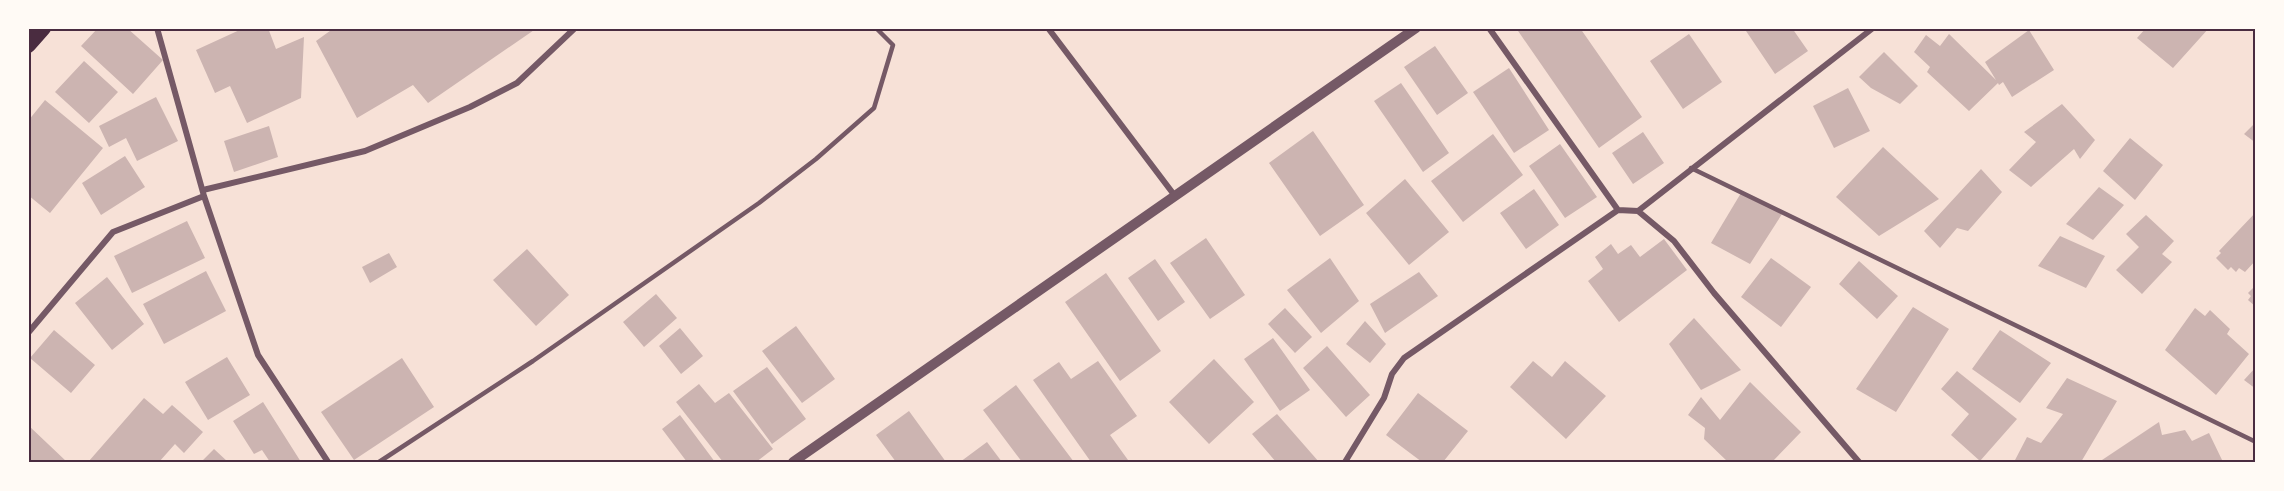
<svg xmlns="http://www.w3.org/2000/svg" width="2284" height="491" font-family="Lato,sans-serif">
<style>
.building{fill:#ccb4b1}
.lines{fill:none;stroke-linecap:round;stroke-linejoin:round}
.service{stroke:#755966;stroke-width:4.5}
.minor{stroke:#755966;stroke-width:6}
.tertiary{stroke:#755966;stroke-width:10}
.trunk{stroke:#4a2c40;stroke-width:16}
.neatline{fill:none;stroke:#4a2c40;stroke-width:2}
</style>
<rect width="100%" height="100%" fill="#f7e1d7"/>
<!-- building -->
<path class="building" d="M98,28H127L163,60L133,94L81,46Z
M244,28H268L276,49L304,37L301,98L247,123L230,86L215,93L196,50Z
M334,28H537L428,103L413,85L357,118L316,41Z
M1516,28H1580L1642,117L1599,148Z
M1744,28H1792L1808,51L1775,74Z
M2146,28H2209L2173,68L2137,38Z
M2029,30L2054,70L2012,97L2003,82L1999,85L1998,83L1969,111L1927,72L1930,67L1914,52L1926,35L1940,46L1949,34L1996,80L1985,62Z
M1689,34L1722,82L1683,109L1650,61Z
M1435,46L1468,93L1437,115L1404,67Z
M1884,52L1918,86L1900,104L1871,88L1859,77Z
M84,61L118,92L89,123L55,92Z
M1509,68L1549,130L1514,153L1473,92Z
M1401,83L1449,153L1423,172L1374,101Z
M1848,88L1870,131L1834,148L1813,106Z
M156,97L178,141L137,161L126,138L109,147L99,126Z
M45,100L103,148L50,213L28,195V121Z
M2062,104L2095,140L2080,159L2074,149L2031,187L2009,170L2036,142L2024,132Z
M2256,122V143L2244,134Z
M269,126L278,157L234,172L224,141Z
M1313,131L1364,205L1320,236L1269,163Z
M1643,132L1664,163L1633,184L1612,153Z
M1493,134L1523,175L1463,222L1431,181Z
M2130,138L2163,165L2135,200L2103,171Z
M1560,144L1597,197L1565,218L1529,166Z
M1883,147L1939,199L1879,236L1836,197Z
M125,156L145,187L101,215L82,183Z
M1981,169L2002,192L1968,231L1957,228L1940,248L1924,231Z
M1405,179L1449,232L1409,265L1366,213Z
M2099,187L2124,205L2093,240L2066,224Z
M1534,189L1559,225L1526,249L1500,213Z
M1741,193L1782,214L1750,264L1711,243Z
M2256,212V260L2245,272L2239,268L2236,272L2231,267L2228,270L2216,258L2221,253L2219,251Z
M2146,215L2174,241L2162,254L2172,262L2142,294L2116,270L2139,247L2126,234Z
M187,221L205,258L132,293L114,256Z
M2060,236L2105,256L2086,288L2038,266Z
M1206,238L1245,295L1210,319L1170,263Z
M1664,239L1687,270L1619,322L1588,281L1603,269L1595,257L1611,244L1618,254L1631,245L1640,257Z
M527,249L569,295L536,326L493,280Z
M389,253L397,267L370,283L362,267Z
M1330,258L1359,301L1321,333L1287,290Z
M1771,258L1811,287L1781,327L1741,297Z
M1155,259L1185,302L1158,321L1128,278Z
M1859,261L1898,296L1877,319L1839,284Z
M206,271L226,311L164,344L143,304Z
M1419,272L1438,296L1385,333L1370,304Z
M1106,273L1161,351L1120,381L1065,302Z
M107,277L144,324L112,350L75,303Z
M2256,285V307L2248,300L2251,296L2248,293Z
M656,294L677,318L644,347L623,322Z
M1913,307L1949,329L1896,412L1856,389Z
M1285,308L1312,337L1295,353L1268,324Z
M2195,308L2205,316L2210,310L2230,329L2227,334L2249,354L2216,395L2165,350Z
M1694,318L1741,370L1701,390L1669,344Z
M1365,321L1386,344L1370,363L1346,344Z
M796,326L835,379L802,403L762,351Z
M680,328L703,356L681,374L659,346Z
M54,330L95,365L71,393L30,358Z
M2000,330L2051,363L2020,403L1972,369Z
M1273,338L1310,390L1280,411L1244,359Z
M1327,346L1370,395L1346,417L1303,368Z
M227,357L250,395L208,420L185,382Z
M402,358L434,407L354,460L321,412Z
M1214,359L1254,402L1209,444L1169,402Z
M1098,361L1137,416L1110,435L1128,460L1124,462H1091L1033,380L1059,362L1071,379Z
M1533,361L1552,377L1565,361L1606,396L1566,439L1510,387Z
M767,367L806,419L772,444L733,391Z
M2256,367V389L2244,380Z
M1957,371L2017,419L1980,461L1951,435L1969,414L1941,389Z
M2067,378L2117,401L2081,462H2014L2027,437L2041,443L2063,414L2046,408Z
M1750,382L1801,432L1772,462H1728L1704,439L1705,428L1688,415L1701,397L1720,420Z
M699,384L715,403L729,393L773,449L756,462H723L676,402Z
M1016,385L1074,462H1022L983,410Z
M1418,393L1468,431L1443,462H1422L1386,435Z
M144,398L163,414L172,405L203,432L184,453L175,444L159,462H91L89,461Z
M263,402L301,462H270L262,450L254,454L233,421Z
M909,411L946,462H896L876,435Z
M1277,414L1319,462H1276L1252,434Z
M680,415L715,462H687L662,429Z
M2159,422L2162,435L2185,430L2192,441L2209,433L2223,462H2099Z
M28,425L67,462H28Z
M987,442L1002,462H960Z
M214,449L228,462H201Z"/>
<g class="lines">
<!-- service -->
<path class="service" d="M1691,168L2256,442
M379,462L533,361L759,203L816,159L874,108L893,45L876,28"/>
<!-- minor -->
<path class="minor" d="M157,28L204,196L258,355L328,462
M1048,28L1175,196
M1489,28L1618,210L1638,211L1674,241L1714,293L1859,462
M203,190L365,151L470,107L517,83L575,28
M1638,211L1873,28
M28,333L113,232L204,196
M1345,462L1384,398L1392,374L1404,358L1618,210"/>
<!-- tertiary -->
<path class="tertiary" d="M793,462L1416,28"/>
<!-- trunk -->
<path class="trunk" d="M28,45L43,28"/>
</g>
<!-- border -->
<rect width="2284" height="491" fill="none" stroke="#fffaf5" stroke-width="60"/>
<rect x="30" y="30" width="2224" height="431" class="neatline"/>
</svg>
